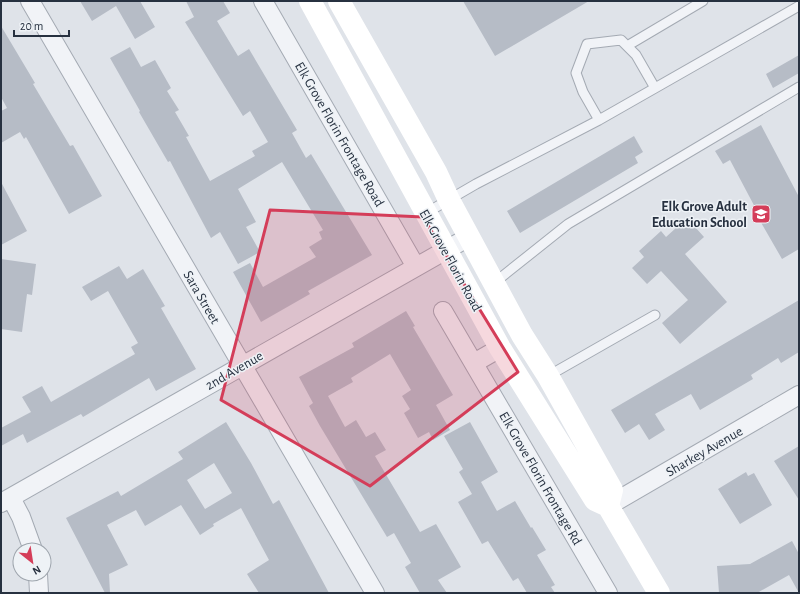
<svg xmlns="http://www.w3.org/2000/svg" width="800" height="594" font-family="'Alegreya Sans',sans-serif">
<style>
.building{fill:#b6bcc6;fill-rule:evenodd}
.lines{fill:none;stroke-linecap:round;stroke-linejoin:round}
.lane-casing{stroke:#a4aab3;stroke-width:11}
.street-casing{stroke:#a4aab3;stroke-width:20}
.lane{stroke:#f1f3f7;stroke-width:9}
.street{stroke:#f1f3f7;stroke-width:18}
.secondary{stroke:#fff;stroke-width:22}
.marked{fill:#d43d59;fill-opacity:0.2;stroke:#d43d59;stroke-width:3;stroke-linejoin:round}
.labels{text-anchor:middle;stroke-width:3;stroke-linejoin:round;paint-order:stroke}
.street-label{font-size:14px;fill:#273140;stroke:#eef2f6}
.poi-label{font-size:14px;font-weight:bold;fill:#273140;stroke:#eef2f6;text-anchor:end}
</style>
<rect width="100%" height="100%" fill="#dfe3e9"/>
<!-- building -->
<path class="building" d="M80,1H140L155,27L135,39L116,6L92,21Z
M186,1H223L230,13L217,21L238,56L249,49L297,130L292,133L306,158L311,154L372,255L308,291L310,294L261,322L233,272L250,263L263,287L316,257L309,247L322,239L319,232L323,230L282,162L238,189L256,222L246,227L260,252L238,264L220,232L211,238L170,161L168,162L139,112L140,111L110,58L130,47L141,67L155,60L171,88L167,91L179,110L175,112L189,136L186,137L210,181L255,156L252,151L268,142L250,111L243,116L185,22L194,17Z
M463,1H589L495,56Z
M1,26L35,83L33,84L70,146L73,145L102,196L69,214L26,137L24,139L20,132L1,143V111L7,108L1,97Z
M799,55V73L773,88L766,74Z
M761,125L799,197V249L782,259L755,212L757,211L730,160L723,164L715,151Z
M634,136L643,152L635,157L638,163L520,233L507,211Z
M1,182L27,231L1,245Z
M687,218L704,237L685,254L727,302L680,344L662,323L688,300L661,271L647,284L632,268L644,257L639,251L661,231L666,237Z
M1,259L36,264L32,295L27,294L22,332L1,329Z
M119,266L127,279L143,269L165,306L161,308L196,369L156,391L149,378L83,417L81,414L27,443L23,434L1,446V428L31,412L22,397L42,386L51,402L135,354L131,347L138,343L108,291L91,301L82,287Z
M799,300V352L781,363L778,358L751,375L753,379L700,410L691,394L655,414L665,430L649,440L639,424L625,433L611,410Z
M406,311L415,326L413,327L453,395L436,405L450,430L433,440L429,432L418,438L404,413L410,409L402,396L411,390L390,354L351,378L353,382L328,396L345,427L356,420L366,437L375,432L386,450L375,456L420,532L436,524L461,567L438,580L447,593H420L405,567L411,563L394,533L387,537L320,426L309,406L313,403L299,377L354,347L352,343Z
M226,422L251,463L273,504L279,500L329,593H259L247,574L269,560L241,508L213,524L214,526L200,535L181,505L145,526L136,510L107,525L128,565L109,574L110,593H105L66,518L118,491L121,496L183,459L178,452ZM214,463L232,493L205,509L187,480Z
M470,422L498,472L481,482L497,511L515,501L531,528L532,527L546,550L537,555L555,585L551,587L555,593H527L518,578L513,581L488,541L482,544L458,502L472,494L459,472L463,469L444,436Z
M799,446V500L774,461Z
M746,472L748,476L754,473L772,505L740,524L718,489Z
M792,541L799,554V593L789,575L757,593H719L717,566L750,564Z"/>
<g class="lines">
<!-- lane casing -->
<g class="lane-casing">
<path id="lane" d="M627,46L703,1
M599,120L583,92L576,73L587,44L621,40L636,55L655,88
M426,213L476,184L599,120L799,6
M494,283L568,224L799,87
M548,376L655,315"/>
</g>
<!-- street casing -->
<g class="street-casing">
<path id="street" d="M30,1L375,593
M263,1L416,267
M443,311L608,593
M474,363L500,348
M11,498L21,517L33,550
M1,503L469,237
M608,506L799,395
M38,574L39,593"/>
</g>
<!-- lane -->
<use href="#lane" class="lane"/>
<!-- street -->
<use href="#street" class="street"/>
<!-- secondary -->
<path class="secondary" d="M310,1L500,348L595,500L608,506L659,593
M339,1L436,172L449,200L522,335L548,376L612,490L608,506"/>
</g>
<!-- marked area -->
<path class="marked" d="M270,210L423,217L518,372L370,486L221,400Z"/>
<!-- icons -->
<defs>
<g id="school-square" transform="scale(1)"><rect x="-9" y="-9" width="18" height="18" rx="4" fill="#d43d59" stroke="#eef2f6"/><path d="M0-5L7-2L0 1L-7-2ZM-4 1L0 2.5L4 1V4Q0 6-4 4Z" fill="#fff"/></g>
</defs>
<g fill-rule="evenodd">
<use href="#school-square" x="761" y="214"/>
</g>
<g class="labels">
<!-- street labels -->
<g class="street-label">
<text transform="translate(340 134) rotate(60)" y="5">Elk Grove Florin Frontage Road</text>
<text transform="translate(451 260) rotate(61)" y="5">Elk Grove Florin Road</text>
<text transform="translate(202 297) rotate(60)" y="5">Sara Street</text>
<text transform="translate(234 370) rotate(-30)" y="5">2nd Avenue</text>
<text transform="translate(704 451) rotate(-30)" y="5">Sharkey Avenue</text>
<text transform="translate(541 478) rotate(60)" y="5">Elk Grove Florin Frontage Rd</text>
</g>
<!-- poi labels -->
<g class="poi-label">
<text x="747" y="211">Elk Grove Adult<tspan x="747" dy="16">Education School</tspan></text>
</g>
</g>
<!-- border -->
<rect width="800" height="594" fill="none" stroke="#273140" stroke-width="4"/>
<!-- north arrow -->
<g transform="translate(32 562) rotate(150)"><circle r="19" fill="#eef2f6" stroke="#9ea5ad"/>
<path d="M0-3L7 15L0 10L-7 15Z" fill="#d43d59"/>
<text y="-6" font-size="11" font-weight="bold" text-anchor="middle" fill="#273140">N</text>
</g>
<!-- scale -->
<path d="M14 30v6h55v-6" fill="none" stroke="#273140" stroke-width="2"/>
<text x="20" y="30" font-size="12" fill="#273140" stroke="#eef2f6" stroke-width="3" paint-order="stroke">20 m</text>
</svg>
